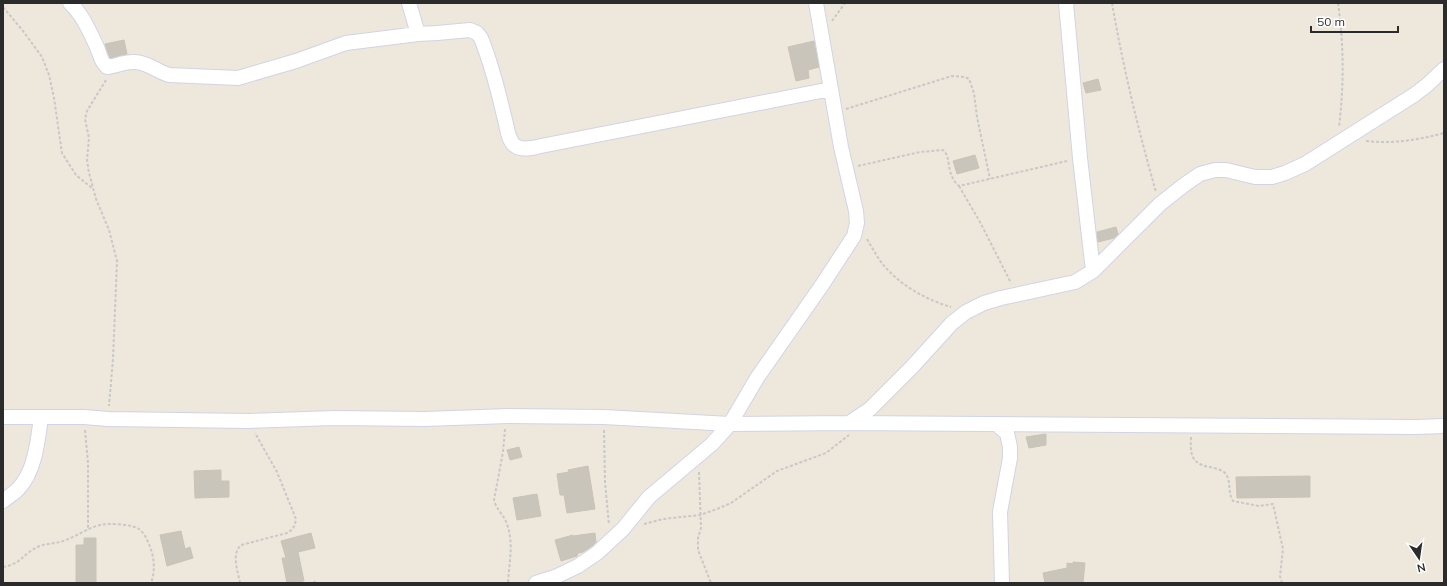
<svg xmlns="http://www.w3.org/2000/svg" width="1447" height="586" font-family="Mulish,sans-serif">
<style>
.building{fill:#c9c5ba;stroke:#cac3b5}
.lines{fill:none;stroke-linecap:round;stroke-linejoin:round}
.minor-casing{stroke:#d1d4e5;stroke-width:16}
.path{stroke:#c8c8c8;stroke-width:2;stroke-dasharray:3 2;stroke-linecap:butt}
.minor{stroke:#fff;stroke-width:14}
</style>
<rect width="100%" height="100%" fill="#eee7dc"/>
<!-- building -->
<path class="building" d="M124,40L127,54L110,58L105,44Z
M814,41L819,67L808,70L809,78L796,81L788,47Z
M1098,79L1101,90L1086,93L1083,83Z
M975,155L979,168L957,174L953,161Z
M1116,227L1118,234L1114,238L1098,242L1097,232Z
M1046,434V445L1029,448L1026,437Z
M519,447L522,457L510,460L507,450Z
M588,466L595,509L567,513L564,495H560L557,474L569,472L568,470Z
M221,470V481H229V497L195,498L194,471Z
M1310,476V497L1237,498L1236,477Z
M537,494L541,516L517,520L513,498Z
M181,531L185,549L190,547L193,558L167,566L160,535Z
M311,533L315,548L298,552L304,581L287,583L282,558H286L281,541Z
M595,533L596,542L592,546L583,552L578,553L577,556L561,561L555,540L573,535V536Z
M84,538H96V583H76V545H84Z
M1073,562L1085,563L1083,583L1072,581V583H1045L1043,573L1067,568V563L1073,564Z"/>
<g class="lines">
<!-- minor casing -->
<g class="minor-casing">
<path id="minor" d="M70,3C82,14 89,30 96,45C100,53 100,61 107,67C117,66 125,61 135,62C147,62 158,72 169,75L238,78L296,61L346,43L418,34L437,33L470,30L477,33L481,38C491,63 498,90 504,116C507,125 507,138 514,145C521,151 533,148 541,146L831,89
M409,3L418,34
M1066,3L1080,158L1093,271
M3,417H84L108,419L249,421L334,418L425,419L508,416L604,417L730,424L849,423L870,409L912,367L952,323L966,312L984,303L1001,298L1075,282L1093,271L1160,204L1184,185L1200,174L1215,170H1226L1255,177H1272L1285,173L1305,164L1414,95L1427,85L1444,69
M849,423L1416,427L1444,426
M996,424L1007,433L1010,447V458L1000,512L1002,583
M3,501C8,497 14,493 18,489C35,472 38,440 41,417
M536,583L555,577L578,566L597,553L623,529L649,497L712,444L730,424L757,378L822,285L854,236L857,223L856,211L841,147L816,3"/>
</g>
<!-- path -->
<path class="path" d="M1112,3C1123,67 1138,129 1156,192
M1338,3C1344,46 1344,85 1339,127
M3,7L23,31L42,57L49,75L54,98L62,153L76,175L93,189
M832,21L845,3
M106,80L87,111L85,119L89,138L87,160L89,173L96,199L109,230L117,261L113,359L109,406
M846,109L952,76L965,77L969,79L974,93L977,117L990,179
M1366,141C1393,144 1418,140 1444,133
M858,166L920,152L943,150C952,157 945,174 959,186L1067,161
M959,186L980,222L1011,283
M867,239C874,251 880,263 890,272C905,288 930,301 951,307
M505,429L503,452L494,500C496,509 504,515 507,524C514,544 509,563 508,583
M85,430L88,463V530
M604,430L605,482L609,525
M1191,437C1190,454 1191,464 1210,467C1215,468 1222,470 1225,473C1232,481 1227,492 1233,501L1259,506L1273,504L1283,549L1280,576L1282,583
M699,472L701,528L698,538V550L711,583
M644,524L663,519L700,515L717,509L731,503L777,471L826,453L849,435
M3,567C22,564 24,552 40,546C47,543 56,544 63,541C76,537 87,528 100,525C108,523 132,524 139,529C143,532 146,537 148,542C154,555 156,569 151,583
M240,583C238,572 231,554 241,545L287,533C293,530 295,526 296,519L277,472L255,433
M313,583L316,581"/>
<!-- minor -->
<use href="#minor" class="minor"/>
</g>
<!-- border -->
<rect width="1447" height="586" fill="none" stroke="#2b2b2b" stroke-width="8"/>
<!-- north arrow -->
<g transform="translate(1419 558) rotate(167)" stroke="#ffffff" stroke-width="3" paint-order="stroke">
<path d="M0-3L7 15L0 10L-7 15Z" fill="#2b2b2b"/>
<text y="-6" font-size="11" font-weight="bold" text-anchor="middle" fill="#2b2b2b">N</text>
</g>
<!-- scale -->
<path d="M1311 26v6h87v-6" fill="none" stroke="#2b2b2b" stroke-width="2"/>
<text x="1317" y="26" font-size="12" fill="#2b2b2b" stroke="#ffffff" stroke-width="3" paint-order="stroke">50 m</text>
</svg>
